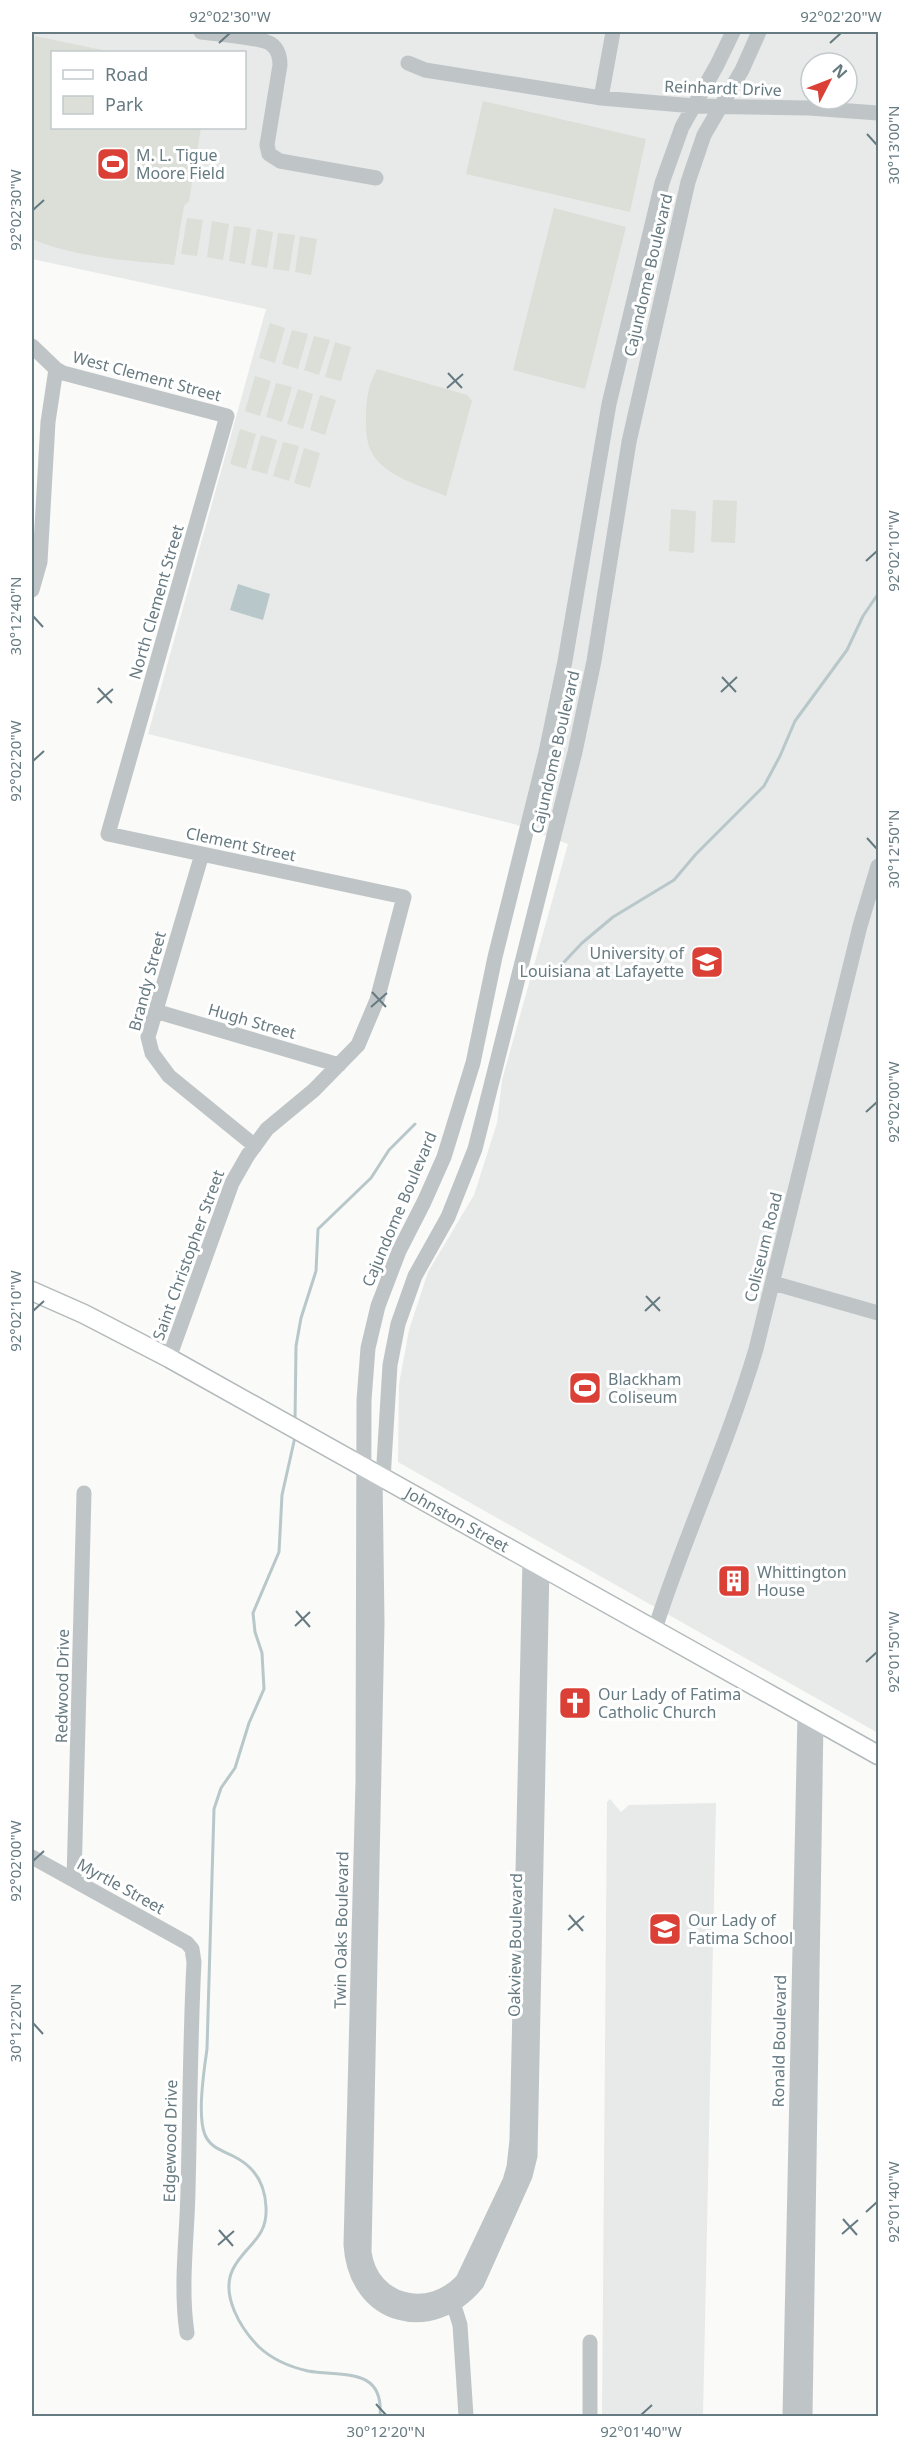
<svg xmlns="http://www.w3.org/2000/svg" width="910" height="2448" font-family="'Noto Sans',sans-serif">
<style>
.built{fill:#e8eae9;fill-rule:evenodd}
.green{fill:#dbdfd7}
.water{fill:#b8c7c9}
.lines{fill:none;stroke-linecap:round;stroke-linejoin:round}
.stream{stroke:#b8c7c9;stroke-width:3}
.major-casing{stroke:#b3babc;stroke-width:21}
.minor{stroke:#bfc5c7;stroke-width:15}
.major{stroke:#fff;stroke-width:18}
.ticks{fill:none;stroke:#667a81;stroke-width:2}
.labels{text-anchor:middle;stroke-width:6;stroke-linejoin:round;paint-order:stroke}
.street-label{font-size:16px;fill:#667a81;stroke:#fff}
.poi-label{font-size:16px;fill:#667a81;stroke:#fff;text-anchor:start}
.neatline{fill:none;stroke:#667a81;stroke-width:2}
.ticks-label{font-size:15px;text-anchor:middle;fill:#667a81}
</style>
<rect width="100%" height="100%" fill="#fafaf8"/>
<!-- built -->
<path class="built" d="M32,32H878V1733L398,1462L399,1384L409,1330L428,1272L474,1195L497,1123L502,1080L568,844L514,824L148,734L266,309L32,259ZM52,52H244V128H52ZM811,63H847V99H811Z
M610,1799L621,1812L629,1805L716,1803L703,2416H602L607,1802Z"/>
<!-- green -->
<path class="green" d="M35,36L112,52H52V128H201L189,201L184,206L174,265C126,260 77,258 32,239V56Z
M483,101L646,139L630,212L466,174Z
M554,208L626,227L585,389L513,370Z
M187,218L203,220L197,256L181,254Z
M212,221L229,224L223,260L207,257Z
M234,226L251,228L245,264L229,261Z
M257,229L273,232L267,268L251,265Z
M278,233L295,235L289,271L273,269Z
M300,236L317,239L311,275L295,272Z
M270,323L285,328L275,363L259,358Z
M292,330L308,334L298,369L282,364Z
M314,336L330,340L319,375L304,370Z
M335,342L351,347L341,381L325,377Z
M377,369L467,395L472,401L446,496C421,486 383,476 371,451C366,441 366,429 366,418C366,400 368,385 377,369Z
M255,376L271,381L260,416L245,411Z
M276,383L292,387L282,422L266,417Z
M298,389L313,394L303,429L287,424Z
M320,395L336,400L325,435L310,430Z
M240,429L256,434L246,469L230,464Z
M261,435L277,440L267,474L251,470Z
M283,442L299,446L289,481L273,476Z
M304,448L320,453L310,488L294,483Z
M713,500L737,501L735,543L711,542Z
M671,509L696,511L694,553L669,551Z"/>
<!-- water -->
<path class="water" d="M238,584L270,594L263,620L230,610Z"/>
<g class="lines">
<!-- stream -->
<path class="stream" d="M551,976L582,943L613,917L674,880L696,854L764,786L780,756L795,721L847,650L863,616L878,594
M295,1421L296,1346L301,1318L316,1271L318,1229L371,1178L389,1150L415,1124
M295,1437L282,1495L279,1552L253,1613L255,1632L262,1653L264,1689L249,1723L235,1768L221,1788L214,1809L207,2049C204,2070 197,2116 205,2135C211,2148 221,2150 233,2156C254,2166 265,2184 266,2207C268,2239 245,2245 233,2269C220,2295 241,2329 259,2347C273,2360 290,2367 308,2371C341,2377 384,2366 380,2416"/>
<!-- major casing -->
<g class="major-casing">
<g id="major">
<path id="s1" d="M32,1291L84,1314L169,1358L878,1755"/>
</g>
</g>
<!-- minor -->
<path class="minor" d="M201,32C216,34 261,37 271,44C278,49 280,57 280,65L267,145L269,154L280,161L376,178
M408,63L425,70L601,98L694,106L809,108L878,113
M601,98L613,32
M32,346L56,369L63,373L227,416L108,834L404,897L377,1000L358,1045L314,1090L267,1129L248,1155L232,1183L169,1358
M32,590L40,562L48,422L56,369
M202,854L148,1037L152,1053L169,1076L255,1146
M155,1011L339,1065
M773,1283L878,1313
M375,1474L377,1623L364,2252C371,2304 430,2317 463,2280L510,2181L514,2167L517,2140L530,1559
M383,1479L390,1365L398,1324L415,1276L448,1217L475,1149L575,752L594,661L629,442L688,182L704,135L742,70L759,32
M542,1566L530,2156L525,2176L477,2283C432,2338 356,2319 351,2245L363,1781L364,1400L368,1348L378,1306L399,1251L424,1202L444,1157L473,1063L495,957L546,752L565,661L609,404L662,183L682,127L717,65L733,32
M655,1629C685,1535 728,1444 756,1349L860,926L878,866
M32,1857L187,1943L192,1949L194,1962C190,2039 190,2115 188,2191C187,2239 180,2286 187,2333
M74,1880L84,1493
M451,2296L460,2325L466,2416
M590,2416V2342
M790,2416L805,1714
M805,2416L816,1720"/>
<!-- major -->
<use href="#major" class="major"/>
</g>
<!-- ticks -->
<path class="ticks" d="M219,43L230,33M830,43L841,33M867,134L877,145M33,210L44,200M448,373L462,388M447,388L463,374M866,561L877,551M33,616L43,627M722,677L736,692M98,688L112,703M721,692L737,677M97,703L113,689M33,761L44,751M867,838L877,849M372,992L386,1007M371,1007L387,993M866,1112L877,1102M646,1296L660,1311M33,1311L44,1301M645,1311L660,1297M296,1611L310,1627M295,1626L310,1612M866,1662L877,1652M33,1861L44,1851M569,1915L583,1931M568,1930L584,1916M33,2023L43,2034M866,2212L877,2202M843,2219L857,2235M219,2230L233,2246M842,2234L858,2220M218,2245L234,2231M376,2404L386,2415M641,2415L652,2405"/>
<!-- icons -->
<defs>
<g id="stadium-square" transform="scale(1.725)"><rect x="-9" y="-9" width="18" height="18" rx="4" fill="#db4037" stroke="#fff"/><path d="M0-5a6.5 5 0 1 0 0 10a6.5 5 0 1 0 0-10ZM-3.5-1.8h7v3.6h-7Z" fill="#fff"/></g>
<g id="university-square" transform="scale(1.725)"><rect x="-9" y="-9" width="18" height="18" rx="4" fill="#db4037" stroke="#fff"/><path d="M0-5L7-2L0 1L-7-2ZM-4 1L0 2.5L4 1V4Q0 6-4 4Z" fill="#fff"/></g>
<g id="building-square" transform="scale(1.725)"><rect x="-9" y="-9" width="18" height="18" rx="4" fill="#db4037" stroke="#fff"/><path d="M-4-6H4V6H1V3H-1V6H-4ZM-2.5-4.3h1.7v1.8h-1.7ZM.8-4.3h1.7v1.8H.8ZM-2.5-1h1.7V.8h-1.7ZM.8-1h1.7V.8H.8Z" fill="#fff"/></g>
<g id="church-square" transform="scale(1.725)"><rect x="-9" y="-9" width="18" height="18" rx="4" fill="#db4037" stroke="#fff"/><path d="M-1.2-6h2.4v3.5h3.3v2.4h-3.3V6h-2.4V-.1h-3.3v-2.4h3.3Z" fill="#fff"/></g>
<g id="school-square" transform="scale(1.725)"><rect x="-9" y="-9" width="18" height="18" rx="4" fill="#db4037" stroke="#fff"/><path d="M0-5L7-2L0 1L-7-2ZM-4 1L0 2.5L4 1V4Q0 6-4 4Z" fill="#fff"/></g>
</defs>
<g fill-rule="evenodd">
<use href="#stadium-square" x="113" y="164"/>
<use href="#university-square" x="707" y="962"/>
<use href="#stadium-square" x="585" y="1388"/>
<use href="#building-square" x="734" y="1581"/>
<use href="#church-square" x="575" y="1703"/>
<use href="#school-square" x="665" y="1929"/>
</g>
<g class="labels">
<!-- street labels -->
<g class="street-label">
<text transform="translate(723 88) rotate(2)" y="6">Reinhardt Drive</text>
<text transform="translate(648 275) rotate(-77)" y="6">Cajundome Boulevard</text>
<text transform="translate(147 376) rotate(15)" y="6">West Clement Street</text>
<text transform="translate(156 602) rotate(-74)" y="6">North Clement Street</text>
<text transform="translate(555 752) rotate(-77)" y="6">Cajundome Boulevard</text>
<text transform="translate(241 844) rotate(12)" y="6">Clement Street</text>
<text transform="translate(147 981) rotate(-75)" y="6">Brandy Street</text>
<text transform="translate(252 1021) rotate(16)" y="6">Hugh Street</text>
<text transform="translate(399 1209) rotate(-67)" y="6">Cajundome Boulevard</text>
<text transform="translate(763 1247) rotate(-76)" y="6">Coliseum Road</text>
<text transform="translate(188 1255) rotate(-70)" y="6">Saint Christopher Street</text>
<text dy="6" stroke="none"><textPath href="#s1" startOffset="483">Johnston Street</textPath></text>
<text transform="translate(62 1686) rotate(-89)" y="6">Redwood Drive</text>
<text transform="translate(121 1886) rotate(29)" y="6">Myrtle Street</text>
<text transform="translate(341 1930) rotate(-89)" y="6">Twin Oaks Boulevard</text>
<text transform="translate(515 1945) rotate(-89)" y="6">Oakview Boulevard</text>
<text transform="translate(779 2041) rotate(-89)" y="6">Ronald Boulevard</text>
<text transform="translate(170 2141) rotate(-89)" y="6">Edgewood Drive</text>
</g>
<!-- poi labels -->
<g class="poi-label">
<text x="136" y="161">M. L. Tigue<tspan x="136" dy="18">Moore Field</tspan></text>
<text x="684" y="959" text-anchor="end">University of<tspan x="684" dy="18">Louisiana at Lafayette</tspan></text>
<text x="608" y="1385">Blackham<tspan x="608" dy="18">Coliseum</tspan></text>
<text x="757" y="1578">Whittington<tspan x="757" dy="18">House</tspan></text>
<text x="598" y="1700">Our Lady of Fatima<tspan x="598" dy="18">Catholic Church</tspan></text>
<text x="688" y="1926">Our Lady of<tspan x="688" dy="18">Fatima School</tspan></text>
</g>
</g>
<!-- border -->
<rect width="910" height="2448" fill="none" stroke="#ffffff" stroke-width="66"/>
<!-- legend -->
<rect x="51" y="51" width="195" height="78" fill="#ffffff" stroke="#c2cacd" stroke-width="1.5"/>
<rect x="63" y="70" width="30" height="9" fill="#ffffff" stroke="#c2cacd" stroke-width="1.5"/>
<text x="105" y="81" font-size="18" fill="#667a81">Road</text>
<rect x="63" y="96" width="30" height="18" fill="#dbdfd7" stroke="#c2cacd" stroke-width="1.5"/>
<text x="105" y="111" font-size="18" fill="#667a81">Park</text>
<!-- north arrow -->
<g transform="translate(829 81) rotate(48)"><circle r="28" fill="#ffffff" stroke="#c2cacd" stroke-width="1.5"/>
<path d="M0-4.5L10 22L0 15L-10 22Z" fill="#db4037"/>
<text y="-9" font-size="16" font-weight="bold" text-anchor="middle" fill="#667a81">N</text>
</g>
<rect x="33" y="33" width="844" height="2382" class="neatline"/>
<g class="ticks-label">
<text x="230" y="22">92°02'30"W</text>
<text x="841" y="22">92°02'20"W</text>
<text transform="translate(894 145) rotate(-90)" y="5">30°13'00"N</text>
<text transform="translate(16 210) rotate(-90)" y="5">92°02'30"W</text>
<text transform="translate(894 551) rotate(-90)" y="5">92°02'10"W</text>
<text transform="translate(16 616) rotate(-90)" y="5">30°12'40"N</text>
<text transform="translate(16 761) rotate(-90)" y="5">92°02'20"W</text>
<text transform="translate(894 849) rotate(-90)" y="5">30°12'50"N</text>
<text transform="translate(894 1102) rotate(-90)" y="5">92°02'00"W</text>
<text transform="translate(16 1311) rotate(-90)" y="5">92°02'10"W</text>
<text transform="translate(894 1652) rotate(-90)" y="5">92°01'50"W</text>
<text transform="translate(16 1861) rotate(-90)" y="5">92°02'00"W</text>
<text transform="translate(16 2023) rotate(-90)" y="5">30°12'20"N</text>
<text transform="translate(894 2202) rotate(-90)" y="5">92°01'40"W</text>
<text x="386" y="2437">30°12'20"N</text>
<text x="641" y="2437">92°01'40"W</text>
</g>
</svg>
